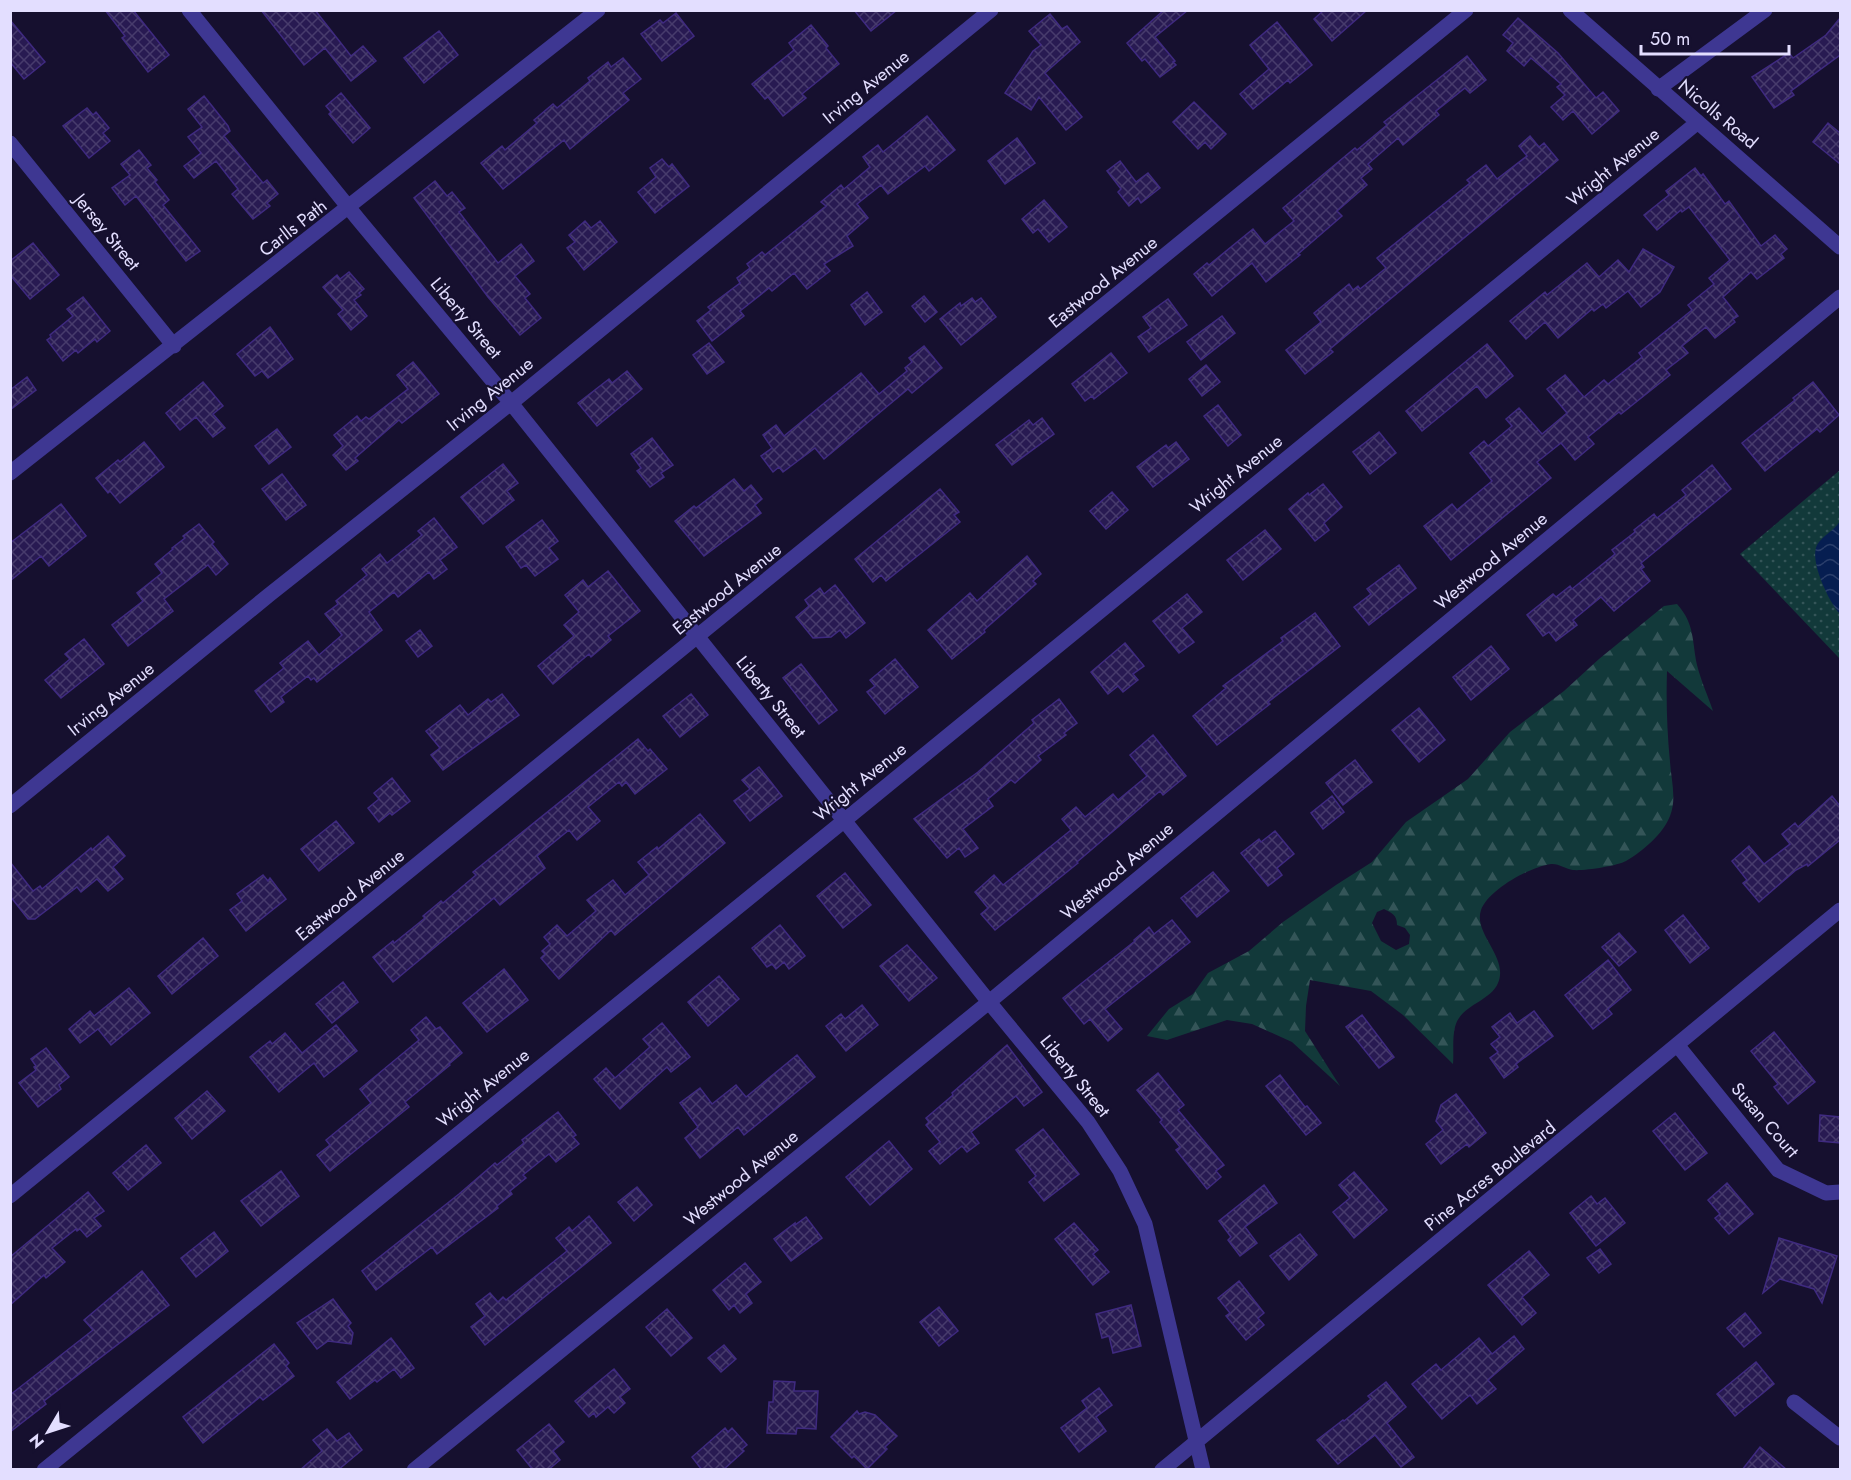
<svg xmlns="http://www.w3.org/2000/svg" width="1851" height="1480" font-family="Jost,sans-serif">
<style>
.grass{fill:url(#grass-dots)}
.forest{fill:url(#forest-firs);fill-rule:evenodd}
.water{fill:url(#water-waves)}
.building{fill:url(#building-cross-hatch);stroke:#3f2a80;stroke-width:1.5}
.lines{fill:none;stroke-linecap:round;stroke-linejoin:round}
.minor{stroke:#3e3792;stroke-width:15}
.labels{text-anchor:middle;stroke-width:4.5;stroke-linejoin:round;paint-order:stroke}
.street-label{font-size:18px;fill:#e3deff;stroke:#16102f}
</style>
<defs>
<pattern id="grass-dots" width="8" height="8" patternUnits="userSpaceOnUse" patternTransform="scale(1.5)"><rect width="8" height="8" fill="#12393a"/><path d="M2 2h.1M6 6h.1" fill="none" stroke="#345558" stroke-width="1.8" stroke-linecap="round"/></pattern>
<pattern id="forest-firs" width="22" height="20" patternUnits="userSpaceOnUse" patternTransform="scale(1.5)"><rect width="22" height="20" fill="#12393a"/><path d="M5 1l3.5 6h-7zM16 11l3.5 6h-7z" fill="#345558"/></pattern>
<pattern id="water-waves" width="16" height="10" patternUnits="userSpaceOnUse" patternTransform="scale(1.5)"><rect width="16" height="10" fill="#061e51"/><path d="M0 5q4-4 8 0t8 0" fill="none" stroke="#2a3e6b"/></pattern>
<pattern id="building-cross-hatch" width="8" height="8" patternUnits="userSpaceOnUse" patternTransform="scale(1.5)"><rect width="8" height="8" fill="#281a52"/><path d="M0 0l8 8M0 8l8-8" fill="none" stroke="#473b6c"/></pattern>
</defs>
<rect width="100%" height="100%" fill="#16102f"/>
<!-- grass -->
<path class="grass" d="M1840,470V659L1740,554Z"/>
<!-- forest -->
<path class="forest" d="M1677,604C1695,624 1692,641 1697,665C1701,681 1708,696 1713,711L1667,671C1666,701 1667,731 1670,762C1671,779 1677,799 1670,816C1663,834 1643,851 1626,861C1617,866 1584,871 1573,870C1566,869 1558,863 1551,864C1530,867 1489,889 1481,910C1473,934 1509,957 1498,983C1490,1002 1460,1005 1455,1027C1452,1039 1454,1052 1453,1064L1403,1015L1371,991L1310,980L1306,1006L1305,1031L1340,1086L1292,1042L1252,1024L1227,1020L1167,1040L1147,1036L1169,1009L1193,994L1208,973L1249,951L1283,922L1336,885L1372,862L1406,822L1468,779L1510,732L1564,691L1599,659L1664,606ZM1384,909C1392,913 1397,915 1397,925L1405,928L1410,935L1409,944L1396,950L1381,941L1372,923L1377,912Z"/>
<!-- water -->
<path class="water" d="M1840,521V614C1829,602 1809,561 1817,545C1822,536 1835,530 1840,521Z"/>
<!-- building -->
<path class="building" d="M105,10H133L169,55L148,72L122,38L125,36Z
M261,10H315L351,56L363,46L376,61L351,81L325,48L304,65Z
M854,10H897L871,31Z
M1164,10H1188L1155,37L1175,61L1173,62L1176,65L1160,77L1145,59L1142,61L1127,43Z
M1324,10H1367L1332,41L1314,19Z
M676,13L694,36L662,61L641,34L660,20L663,23Z
M1050,14L1062,29L1067,26L1080,42L1045,73L1082,117L1066,130L1039,97L1031,110L1005,93L1033,51L1041,45L1029,31Z
M1518,18L1558,53L1596,98L1603,92L1619,111L1592,134L1573,111L1563,120L1551,107L1565,95L1557,87L1561,84L1531,58L1524,66L1507,51L1513,43L1503,35Z
M1840,18V55L1791,91L1794,95L1774,108L1752,77L1789,53L1793,58L1826,35Z
M10,20L45,62L24,79L10,62Z
M1277,22L1312,65L1290,83L1288,80L1253,109L1240,94L1269,69L1250,45Z
M811,25L828,46L826,48L839,64L802,94L806,98L783,116L768,97L765,99L752,84L794,50L789,43Z
M439,31L458,55L424,83L404,58Z
M1467,56L1486,80L1470,93L1465,88L1436,111L1439,115L1403,145L1398,138L1368,164L1372,169L1361,178L1367,185L1337,211L1342,216L1298,254L1300,255L1266,282L1252,263L1212,296L1194,274L1207,263L1209,265L1253,229L1265,244L1294,221L1283,208L1355,148L1357,150L1387,125L1384,122Z
M623,58L641,79L623,93L629,100L570,149L564,140L503,189L481,163L502,146L505,150L537,123L534,120L553,104L557,108L590,81L588,78L608,62L611,67Z
M341,93L370,128L353,143L329,114L331,112L326,106Z
M204,96L228,126L230,131L224,136L263,183L267,180L278,194L267,203L270,206L253,219L232,194L238,189L216,161L194,178L184,166L201,153L188,137L202,127L188,109Z
M1194,102L1226,134L1211,149L1205,142L1198,149L1173,122Z
M87,108L93,115L96,112L109,128L103,133L110,141L89,158L63,126Z
M927,116L955,150L929,171L925,166L888,194L881,185L857,204L868,218L847,236L853,246L824,264L830,271L807,289L794,273L772,291L769,288L740,311L744,316L712,341L697,321L711,310L708,307L740,283L737,278L750,268L747,264L762,252L765,255L826,206L821,202L841,185L844,189L870,167L863,157L878,145L883,152Z
M1828,123L1840,133V164L1813,142Z
M1530,136L1539,147L1544,143L1558,160L1330,349L1333,352L1305,374L1286,350L1321,322L1314,313L1349,284L1353,290L1358,286L1360,289L1386,268L1377,258L1470,183L1467,180L1486,165L1497,179L1527,156L1519,146Z
M1017,138L1035,163L1005,184L988,161Z
M139,150L151,165L147,168L157,180L155,182L169,200L163,205L200,251L186,261L136,196L125,205L112,188L130,175L121,164Z
M662,159L669,167L672,164L689,186L655,213L638,192L656,177L650,168Z
M1120,161L1136,182L1148,173L1160,188L1141,203L1138,198L1129,206L1118,192L1121,189L1107,171Z
M1695,168L1701,176L1703,174L1725,204L1729,201L1761,246L1775,235L1787,249L1781,254L1784,258L1757,279L1751,272L1723,297L1738,316L1733,319L1735,322L1715,338L1706,327L1682,346L1688,353L1666,370L1670,375L1621,414L1619,412L1588,437L1594,444L1575,460L1561,443L1537,462L1551,478L1451,560L1424,526L1452,504L1457,510L1492,481L1470,453L1484,441L1488,446L1512,426L1506,419L1519,408L1542,434L1567,413L1547,389L1565,375L1584,397L1604,380L1608,384L1642,357L1639,353L1692,310L1688,305L1714,284L1709,278L1730,260L1689,207L1682,212L1681,210L1657,230L1644,215L1669,195L1666,191Z
M435,181L447,196L452,192L465,208L459,212L498,263L521,244L534,261L515,276L530,294L525,298L541,318L520,335L488,297L414,198Z
M1044,200L1067,227L1049,242L1038,229L1033,233L1022,219Z
M585,221L591,228L600,221L617,242L584,270L567,248L575,242L569,235Z
M33,243L59,275L30,299L10,275V261Z
M1643,249L1674,267L1660,292L1641,307L1628,291L1606,308L1603,304L1594,311L1592,309L1558,338L1545,322L1526,339L1510,321L1545,292L1547,295L1587,263L1599,277L1618,260L1629,272Z
M349,272L364,289L359,293L361,295L354,300L367,316L351,330L338,314L343,310L323,287L337,275L340,279Z
M867,292L882,312L865,325L851,305Z
M924,296L937,312L925,322L912,306Z
M83,297L110,331L97,342L95,339L78,353L76,350L63,361L47,340L51,337L50,335L73,316L67,309Z
M972,298L975,302L981,298L996,317L961,345L940,319L960,303L961,306Z
M1168,299L1187,325L1149,352L1138,337L1151,328L1143,317Z
M1222,316L1235,333L1201,360L1187,342Z
M270,327L293,359L268,378L262,371L255,376L237,354Z
M709,343L724,362L707,374L693,355Z
M1487,344L1513,376L1486,398L1477,386L1422,431L1406,411Z
M924,346L942,368L912,393L908,389L824,459L815,448L783,472L779,467L773,472L761,456L772,448L763,435L776,425L784,436L861,373L879,394L907,371L905,368L912,362L909,358Z
M1111,353L1127,373L1094,399L1092,396L1085,401L1072,384Z
M413,362L439,394L402,423L399,420L355,458L358,461L346,470L333,455L343,446L334,435L357,416L361,421L366,417L369,419L408,389L397,375Z
M1206,365L1220,382L1202,396L1189,379Z
M627,371L642,389L597,426L578,403L609,379L612,383Z
M27,377L36,390L10,410V390Z
M203,382L223,406L213,414L225,428L213,437L196,417L180,430L166,413Z
M1813,382L1839,415L1820,432L1817,429L1765,471L1742,443L1795,400L1793,398Z
M1218,405L1241,435L1228,446L1204,416Z
M1042,418L1054,434L1012,465L996,445L1029,420L1033,425Z
M277,429L291,447L269,464L255,446Z
M1379,432L1396,453L1370,474L1353,452Z
M652,438L673,465L661,473L664,477L650,487L637,471L641,468L631,454Z
M144,442L164,467L120,503L110,491L108,493L96,478L118,460L120,462Z
M1176,442L1189,459L1153,487L1137,467L1166,445L1168,448Z
M503,464L518,483L507,491L514,500L483,524L461,497Z
M1712,465L1731,489L1641,563L1644,567L1641,569L1650,581L1614,611L1601,597L1573,620L1577,625L1556,641L1549,632L1543,636L1527,615L1553,594L1556,597L1570,586L1572,589L1615,554L1612,550L1635,532L1634,530L1654,514L1657,518L1686,495L1682,490Z
M282,474L306,505L286,520L262,489Z
M734,479L744,491L751,485L762,499L755,505L761,513L704,556L675,521L694,506L696,508Z
M1323,484L1342,507L1324,523L1329,530L1315,541L1289,509L1308,493L1309,495Z
M940,489L959,512L954,515L960,522L886,581L881,575L873,582L855,559Z
M1112,492L1128,510L1106,529L1090,511Z
M61,504L86,536L49,566L41,556L10,581V543Z
M434,518L457,547L440,560L447,569L434,579L429,572L398,597L394,592L369,612L382,630L317,682L314,678L311,680L308,676L281,697L284,702L271,712L255,691L284,668L280,663L308,641L319,655L342,635L325,614L338,604L336,601L367,575L362,569L380,554L387,563L422,535L418,531Z
M542,520L558,541L549,548L558,559L535,576L526,565L521,568L506,547Z
M199,524L214,542L212,544L228,564L216,575L208,565L164,599L173,611L128,646L112,625L143,601L137,593L162,573L155,564L173,549L172,548L185,538L183,536Z
M1265,530L1281,549L1243,580L1227,560Z
M1027,556L1041,574L1033,581L1036,584L984,630L985,632L952,659L928,630L970,593L977,601Z
M1399,565L1416,588L1369,625L1354,607L1371,594L1367,589Z
M608,571L640,611L608,636L611,640L591,657L589,654L553,684L538,666L574,636L564,625L579,612L565,595L583,580L588,587Z
M835,585L865,623L846,638L840,630L831,637L813,638L796,617L809,606L805,600L820,588L824,594Z
M1187,594L1202,612L1182,628L1194,642L1179,653L1153,621Z
M1315,613L1340,646L1268,702L1270,704L1217,745L1193,716L1226,688L1223,686L1283,641L1281,638Z
M420,630L432,646L418,657L406,641Z
M84,639L104,664L61,698L45,680L70,659L65,654Z
M1125,643L1144,666L1133,674L1138,680L1123,692L1118,686L1108,694L1091,672Z
M1491,646L1509,669L1471,700L1453,677Z
M895,659L918,687L885,714L867,692L875,686L870,680Z
M801,664L837,710L819,724L783,678Z
M502,694L519,715L443,770L431,755L440,748L426,731L460,705L468,715L488,699L491,702Z
M691,694L708,715L680,737L663,716Z
M1059,699L1077,723L1064,733L1066,735L1038,756L1041,760L1015,783L1011,780L988,799L993,806L963,829L978,848L965,857L959,848L947,858L914,819L978,772L1034,723L1032,720Z
M1419,708L1445,740L1419,762L1392,730Z
M1153,735L1186,776L1163,795L1160,791L1077,862L1078,863L995,930L981,914L988,908L975,892L994,875L1003,885L1071,830L1062,819L1076,807L1085,817L1113,794L1118,800L1147,776L1130,755Z
M638,739L648,751L650,749L667,769L635,794L626,782L622,786L619,782L588,807L600,821L577,840L569,830L537,856L545,868L500,905L494,898L393,982L373,957L393,941L394,943L425,918L423,916L441,901L443,903L476,875L473,872Z
M1355,760L1372,782L1343,805L1326,783Z
M759,767L782,796L750,821L734,801L750,789L742,780Z
M392,778L410,801L392,815L390,813L379,822L368,808L379,799L374,793Z
M1332,796L1344,812L1323,829L1311,813Z
M1832,796L1840,806V840L1808,866L1807,864L1796,870L1759,902L1743,883L1747,880L1732,861L1749,846L1764,864L1790,844L1782,834L1795,823L1798,827Z
M700,814L725,843L615,935L611,930L559,979L541,958L545,954L542,951L550,944L544,937L557,925L567,936L596,911L587,900L613,880L625,895L649,875L638,862L657,847L658,849Z
M336,821L354,843L319,871L301,849Z
M1275,831L1294,854L1277,868L1282,875L1268,886L1241,853L1259,839L1261,842Z
M108,836L125,856L113,867L123,879L108,891L97,879L81,892L77,887L35,919H28L10,896V862L33,891L40,886L42,889L91,848L92,850Z
M1213,872L1229,891L1197,917L1181,898Z
M845,873L871,905L843,928L817,896Z
M263,875L268,881L270,878L286,899L246,931L230,910L242,901L237,894Z
M1683,915L1709,948L1690,963L1665,930Z
M1172,920L1190,942L1105,1009L1122,1029L1108,1041L1090,1019L1084,1024L1063,998L1135,941L1134,940L1149,927L1154,934Z
M780,925L805,956L789,969L784,962L776,969L772,964L767,967L752,948Z
M1619,933L1636,952L1619,966L1602,947Z
M203,938L218,956L172,994L158,976Z
M907,945L937,978L909,1001L880,966Z
M1608,960L1631,990L1608,1009L1612,1014L1593,1029L1565,995Z
M504,969L528,1000L487,1032L463,1003Z
M719,976L739,999L708,1026L688,1002Z
M343,982L358,1002L332,1023L316,1004Z
M129,988L150,1013L111,1045L98,1029L80,1043L69,1029L90,1011L94,1016Z
M862,1005L878,1025L846,1051L826,1026L841,1014L845,1019Z
M1534,1011L1553,1036L1516,1064L1518,1067L1504,1078L1490,1058L1498,1052L1491,1044L1500,1037L1492,1027L1510,1013L1517,1023Z
M1362,1015L1394,1057L1379,1068L1346,1027Z
M426,1017L436,1029L440,1027L462,1053L449,1064L450,1065L405,1102L409,1107L330,1171L317,1155L330,1145L326,1140L371,1103L360,1089L419,1040L411,1030Z
M662,1023L690,1057L671,1072L667,1067L620,1109L594,1079L606,1068L615,1078L650,1047L643,1039Z
M336,1025L357,1051L324,1077L314,1063L279,1092L250,1057L270,1041L272,1044L285,1033L302,1053Z
M1774,1032L1815,1082L1788,1104L1774,1087L1778,1084L1751,1051Z
M1007,1045L1042,1092L1024,1106L1016,1096L971,1132L979,1143L967,1152L962,1146L940,1164L929,1151L940,1142L926,1125L929,1122L926,1118L953,1095L952,1093Z
M46,1048L69,1077L59,1085L61,1089L38,1107L19,1083L36,1070L34,1067L36,1066L31,1059Z
M797,1055L815,1077L744,1135L738,1127L700,1158L685,1138L698,1127L680,1103L700,1088L712,1104L736,1085L746,1097Z
M1158,1073L1184,1105L1178,1110L1224,1165L1216,1171L1221,1177L1207,1189L1176,1150L1180,1147L1160,1122L1162,1120L1137,1090Z
M1280,1075L1305,1107L1307,1106L1321,1123L1306,1135L1266,1086Z
M207,1091L225,1111L192,1139L175,1118Z
M1456,1094L1486,1133L1469,1147L1467,1144L1441,1164L1426,1144L1443,1130L1436,1121L1441,1105Z
M558,1112L576,1135L573,1137L579,1144L556,1162L549,1154L523,1175L526,1178L510,1191L512,1194L497,1206L498,1208L437,1254L432,1247L376,1290L362,1271L459,1194L495,1163L497,1165L524,1143L522,1140Z
M1675,1113L1707,1153L1685,1170L1653,1131Z
M1820,1115L1840,1117V1143L1819,1141Z
M1043,1129L1079,1174L1044,1201L1029,1182L1036,1176L1016,1150Z
M889,1141L912,1169L870,1205L846,1177Z
M146,1145L161,1163L128,1190L113,1173Z
M281,1171L299,1196L261,1226L241,1201Z
M1354,1172L1387,1210L1354,1238L1333,1212L1350,1198L1339,1185Z
M1727,1183L1753,1214L1729,1234L1715,1218L1720,1214L1708,1200Z
M1264,1185L1277,1203L1245,1227L1257,1243L1240,1256L1228,1240L1231,1237L1219,1221Z
M637,1187L652,1205L634,1221L618,1202Z
M88,1192L104,1211L94,1218L101,1226L87,1237L80,1229L77,1231L76,1229L52,1248L65,1262L46,1278L44,1275L10,1305V1257Z
M1591,1196L1597,1204L1605,1198L1625,1223L1596,1246L1570,1213Z
M589,1216L611,1243L485,1345L471,1327L485,1316L476,1304L490,1293L498,1302L503,1297L506,1300L567,1251L556,1238L569,1227L572,1231Z
M806,1217L822,1238L791,1261L774,1239L795,1223V1225Z
M1074,1223L1098,1250L1093,1254L1109,1272L1093,1285L1055,1239Z
M214,1232L228,1251L196,1277L181,1258Z
M1300,1234L1317,1255L1289,1280L1270,1256Z
M1779,1238L1837,1256L1822,1303L1814,1289L1780,1279L1763,1293Z
M1600,1249L1611,1264L1599,1273L1587,1258Z
M1529,1251L1549,1275L1522,1297L1536,1313L1522,1325L1488,1285Z
M745,1263L761,1282L746,1294L752,1303L740,1313L734,1305L729,1310L713,1290Z
M142,1271L169,1305L44,1401L46,1404L10,1432V1395L93,1330L84,1320Z
M1239,1281L1264,1313L1258,1318L1264,1325L1246,1340L1226,1316L1230,1313L1218,1298Z
M333,1299L351,1323L348,1326L353,1333L351,1344L328,1341L317,1349L297,1323Z
M1131,1305L1141,1346L1113,1353L1109,1336L1102,1338L1096,1314Z
M939,1307L958,1331L939,1346L920,1322Z
M667,1309L692,1338L671,1356L646,1327Z
M1745,1313L1761,1333L1744,1347L1727,1328Z
M1514,1336L1524,1349L1488,1380L1496,1389L1477,1404L1470,1395L1442,1419L1412,1384L1436,1364L1441,1370L1479,1338L1492,1354Z
M391,1338L414,1368L401,1378L394,1369L377,1382L375,1380L350,1399L337,1382Z
M274,1344L289,1363L286,1366L294,1376L263,1400L260,1397L203,1443L183,1417Z
M724,1345L736,1359L721,1372L708,1358Z
M1756,1362L1774,1384L1735,1416L1717,1394Z
M614,1369L630,1389L620,1397L625,1403L614,1413L608,1407L596,1417L594,1413L589,1417L575,1401Z
M774,1381L795,1382L794,1391H818L816,1429L797,1428L796,1434L767,1433L769,1402H773Z
M1386,1382L1406,1407L1387,1423L1414,1457L1401,1467L1375,1435L1338,1464L1317,1440L1343,1420L1344,1421L1371,1399L1368,1396Z
M1099,1388L1112,1405L1096,1417L1106,1431L1079,1452L1061,1428L1087,1408L1082,1401Z
M857,1411L859,1414L865,1412L875,1415L897,1436L885,1447L887,1449L867,1469L854,1456L852,1458L831,1437Z
M549,1424L564,1442L553,1451L560,1460L548,1470H533L517,1450Z
M725,1428L728,1432L732,1428L747,1445L742,1449L744,1451L723,1470H702L692,1457Z
M327,1429L337,1441L349,1433L362,1450L338,1470H300L322,1451L313,1440Z
M1760,1447L1787,1470H1742Z"/>
<g class="lines">
<!-- minor -->
<path class="minor" d="M189,10L358,219L511,403L989,1002L1088,1122L1120,1171L1145,1224L1203,1470
M1570,10L1840,247
M1658,89L1765,10
M10,143L174,346
M10,473L598,10
M10,806L269,595L511,403L991,10
M1678,1046L1778,1170L1826,1193L1840,1192
M10,1196L1466,10
M1794,1402L1840,1438
M44,1470L845,820L1698,122
M414,1470L989,1002L1840,297
M1162,1470L1840,910"/>
</g>
<g class="labels">
<!-- street labels -->
<g class="street-label">
<text transform="translate(866 87) rotate(-39)" y="6">Irving Avenue</text>
<text transform="translate(1718 114) rotate(40)" y="6">Nicolls Road</text>
<text transform="translate(1613 167) rotate(-39)" y="6">Wright Avenue</text>
<text transform="translate(293 228) rotate(-38)" y="6">Carlls Path</text>
<text transform="translate(107 232) rotate(51)" y="6">Jersey Street</text>
<text transform="translate(1103 282) rotate(-39)" y="6">Eastwood Avenue</text>
<text transform="translate(466 318) rotate(50)" y="6">Liberty Street</text>
<text transform="translate(490 394) rotate(-39)" y="6">Irving Avenue</text>
<text transform="translate(1236 474) rotate(-39)" y="6">Wright Avenue</text>
<text transform="translate(1491 561) rotate(-40)" y="6">Westwood Avenue</text>
<text transform="translate(727 589) rotate(-39)" y="6">Eastwood Avenue</text>
<text transform="translate(771 697) rotate(51)" y="6">Liberty Street</text>
<text transform="translate(111 699) rotate(-39)" y="6">Irving Avenue</text>
<text transform="translate(860 782) rotate(-39)" y="6">Wright Avenue</text>
<text transform="translate(1117 871) rotate(-40)" y="6">Westwood Avenue</text>
<text transform="translate(350 895) rotate(-39)" y="6">Eastwood Avenue</text>
<text transform="translate(1075 1076) rotate(51)" y="6">Liberty Street</text>
<text transform="translate(483 1088) rotate(-39)" y="6">Wright Avenue</text>
<text transform="translate(1765 1120) rotate(49)" y="6">Susan Court</text>
<text transform="translate(1490 1176) rotate(-39)" y="6">Pine Acres Boulevard</text>
<text transform="translate(741 1178) rotate(-39)" y="6">Westwood Avenue</text>
</g>
</g>
<!-- border -->
<rect width="1851" height="1480" fill="none" stroke="#e3deff" stroke-width="24"/>
<!-- north arrow -->
<g transform="translate(48 1432) rotate(231)" stroke="#16102f" stroke-width="4.5" paint-order="stroke">
<path d="M0-4.5L10 22L0 15L-10 22Z" fill="#e3deff"/>
<text y="-9" font-size="16" font-weight="bold" text-anchor="middle" fill="#e3deff">N</text>
</g>
<!-- scale -->
<path d="M1641 45v9h148v-9" fill="none" stroke="#e3deff" stroke-width="3"/>
<text x="1650" y="45" font-size="18" fill="#e3deff" stroke="#16102f" stroke-width="4.5" paint-order="stroke">50 m</text>
</svg>
